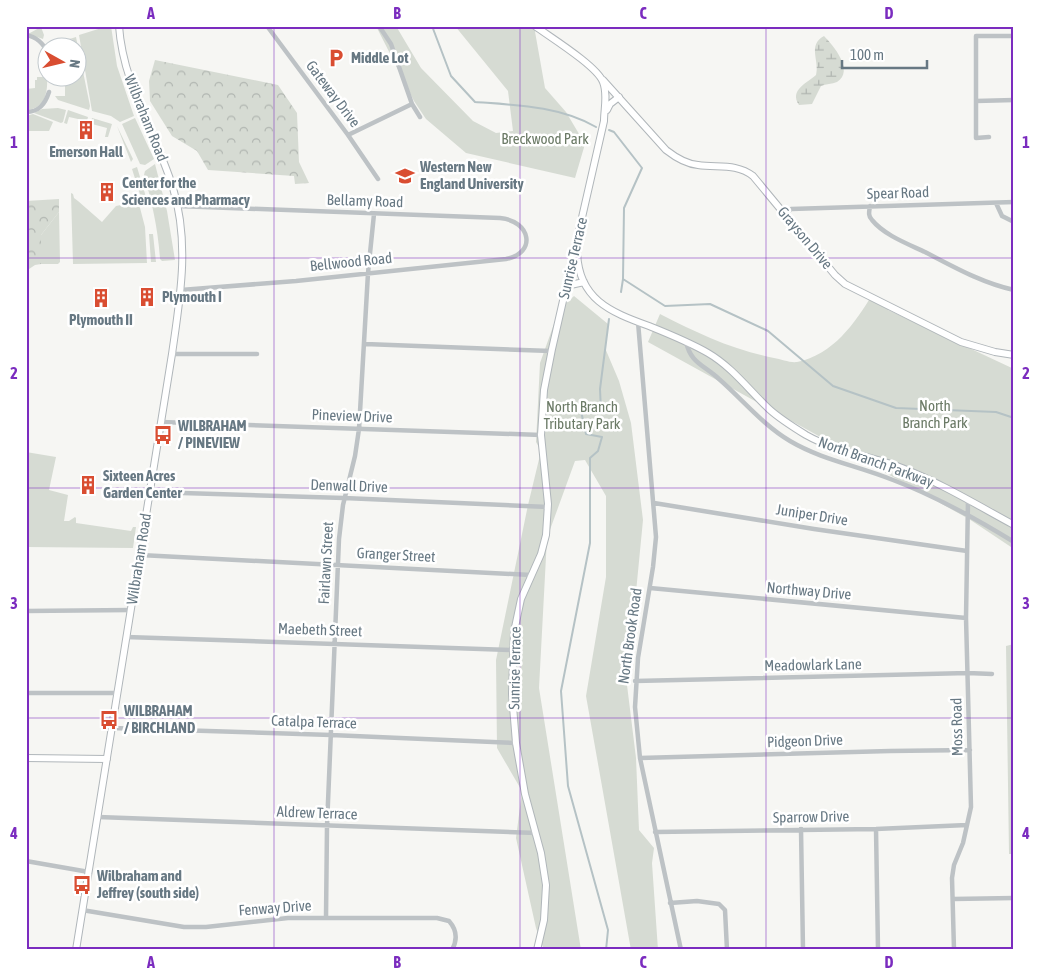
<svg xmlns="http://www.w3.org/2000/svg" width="1040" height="976" font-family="'Asap Condensed',sans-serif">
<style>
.green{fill:#d6dbd3}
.forest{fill:url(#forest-crowns)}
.wetland{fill:url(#wetland-marsh)}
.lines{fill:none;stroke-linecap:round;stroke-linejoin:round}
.stream{stroke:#b5c2c5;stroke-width:2}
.secondary-casing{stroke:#b0b6ba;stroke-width:8}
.street{stroke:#bdc2c5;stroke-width:4.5}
.secondary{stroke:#fff;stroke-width:6}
.grid{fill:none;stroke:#7b2cbf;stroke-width:1;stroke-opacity:0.55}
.labels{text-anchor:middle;stroke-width:5;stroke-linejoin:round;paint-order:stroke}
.poi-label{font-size:15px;font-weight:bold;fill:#677883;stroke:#fff;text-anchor:start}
.street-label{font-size:15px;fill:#677883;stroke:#fff}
.park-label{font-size:15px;fill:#6b7a66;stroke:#fff}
.neatline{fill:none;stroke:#7b2cbf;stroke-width:2}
.grid-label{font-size:16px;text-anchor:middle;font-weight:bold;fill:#7b2cbf}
</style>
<defs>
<pattern id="forest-crowns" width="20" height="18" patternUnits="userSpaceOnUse" patternTransform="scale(1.25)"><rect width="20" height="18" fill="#d6dbd3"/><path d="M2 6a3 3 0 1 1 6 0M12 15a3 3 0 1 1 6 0" fill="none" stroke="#b1b6b1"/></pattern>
<pattern id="wetland-marsh" width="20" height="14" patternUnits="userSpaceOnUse" patternTransform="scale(1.25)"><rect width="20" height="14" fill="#d6dbd3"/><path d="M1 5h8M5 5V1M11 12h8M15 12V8" fill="none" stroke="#b1b6b1"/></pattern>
</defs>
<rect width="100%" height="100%" fill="#f6f6f3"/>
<!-- green -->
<path class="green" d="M108,26H111L117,66L134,116L120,122L111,116L92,111L79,35Z
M376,26H396L421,68L473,121L496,133L513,131L508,91L455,26H534L545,88L566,112L585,144L575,178L466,153L426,119L414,101Z
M41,27L44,35L43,39L28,34Z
M76,37L90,106L89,110L58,100L55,96H65V78H78V48L64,47L63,41Z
M37,77H47C48,92 45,109 26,110V89L35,88V80H37Z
M58,108L66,110L63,122L61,123L34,113L42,109Z
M68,110L88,117L87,121L69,117L67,124L64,123Z
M33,114L53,122L49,131H26V116Z
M92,118L112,124L108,137H105L107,128L92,124L91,122Z
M135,118L154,159L145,165L140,164L122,124Z
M117,126L133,159L131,162Z
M155,164L167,211L175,260L162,261L160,259C158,229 152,202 144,175L145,171Z
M137,167L149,207H144L132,169Z
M71,193L73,194L74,198L78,201L102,222L116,206L131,203L134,206L139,204L145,227L147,263L73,264Z
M59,212L60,262L58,264H41V235Z
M149,234H153L156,262H151Z
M872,295L889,304L888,310L1014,369V549L969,519L648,342L660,314C697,333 733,350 774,358C781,359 790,363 797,362C833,355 855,323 872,295Z
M574,296L608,324L605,348L619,381L631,423L643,520L627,685L636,758L639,830L654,848L652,863L658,950H631L586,696L606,577V496L585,460L575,461L547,538L539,688L581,950H544L536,928L516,838L522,791L497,748L496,660L528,505L541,451L536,442L540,363L559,310Z
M26,452L56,457L49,490L68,495L64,521H69L75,517L76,518V523L131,531L133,527H136L133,548L26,547Z
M1014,644V854H1009L1006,646Z"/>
<!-- forest -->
<path class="forest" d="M155,60L278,85L297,113L299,162L309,183L295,184L294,176L208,170L197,151L172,136L150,101L149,81Z
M59,199V212L41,235V264L35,265L26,271V201Z"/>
<!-- wetland -->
<path class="wetland" d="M824,36C833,45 855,71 837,82C832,84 826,84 821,86L812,104L799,105C789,90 807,83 816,75C820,61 807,45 824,36Z"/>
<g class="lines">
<!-- stream -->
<path class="stream" d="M432,26L451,76L475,102C516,105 560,106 596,127
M609,130L614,132L642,168L624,208L623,279L665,306L710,304L768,331L833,386L896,408L996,412L1014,418
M621,292L623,279
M606,950L608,930L568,786L561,691L590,543V458L598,451L602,437L586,434L581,411H601L600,389L609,319"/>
<!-- secondary casing -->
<g class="secondary-casing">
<path id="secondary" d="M535,26C550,37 597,66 603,82C608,94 604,109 604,121L552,349L544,390L541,435L548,504L546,535L541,554L521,599L514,632L512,694L516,743L525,794L541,853L546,885L544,920L537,950
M603,80L666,150C675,157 686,164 698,165C718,168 736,163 753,176L835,275L845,284L961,342L995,352L1014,355
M607,110L610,104L619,97
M577,251C578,299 610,312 649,326C669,334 689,342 708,353C732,367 749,390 769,409C780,419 793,427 806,435C836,452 871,456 902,468C941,483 977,505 1014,525
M566,286L584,282
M26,758L107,759
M76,950L172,354C180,298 190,244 173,188C156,133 123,85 119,26"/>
</g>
<!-- street -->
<path class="street" d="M267,26L348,135L378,179
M379,26L391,44L412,104L420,117
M26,35C37,37 43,43 48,53
M976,101L1014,100
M26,112C39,112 45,104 49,92
M348,135L412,104
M989,137L976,138V36H1014
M996,203L1002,216L1014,222
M177,206L500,218C531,221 537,253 506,259L296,281L181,290
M870,206C869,212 868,216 872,220C884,235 908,244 925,252C954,267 982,283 1014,290
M784,215L791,209L1014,202
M638,322L656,537L653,567L638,658L635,707L640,758L681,950
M686,341C690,363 704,365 719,379C743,400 763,425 790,441C822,460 859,466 893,480C935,496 975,518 1014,542
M365,344L551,351
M172,354H257
M161,422L541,435
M150,492L344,498L548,507
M654,503L814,529L967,551
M140,555L531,575
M650,588L966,618
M26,611L131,610
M126,637L513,650
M635,681L968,673L992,674
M26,693H117
M112,728L331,735L516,743
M640,758L890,751L970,750
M98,817L536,833
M801,829L803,950
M876,829L878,950
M655,832L876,829L967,825
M26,861L89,872
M953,899L1014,898
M670,903L697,901L719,904L725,910L727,950
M82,910L184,927H206L288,918H437L449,921C457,930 458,939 452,950
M326,917L327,826L339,539L343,505L355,456L359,429L368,273L374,214
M954,950L952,878L954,865L963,843L971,807L966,618L968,500"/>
<!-- secondary -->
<use href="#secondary" class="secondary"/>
</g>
<!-- grid -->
<path class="grid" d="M274,26V950M520,26V950M766,26V950M26,258H1014M26,488H1014M26,718H1014"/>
<!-- icons -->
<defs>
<g id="parking-bare" transform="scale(1.5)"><path d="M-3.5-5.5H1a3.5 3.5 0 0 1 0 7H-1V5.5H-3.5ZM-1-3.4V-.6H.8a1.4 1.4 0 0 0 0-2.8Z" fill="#d94d31" stroke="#fff" stroke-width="2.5" paint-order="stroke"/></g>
<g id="building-bare" transform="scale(1.5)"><path d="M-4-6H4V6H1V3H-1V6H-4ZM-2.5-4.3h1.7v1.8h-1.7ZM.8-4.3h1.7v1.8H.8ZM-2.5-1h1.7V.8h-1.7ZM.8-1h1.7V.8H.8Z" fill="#d94d31" stroke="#fff" stroke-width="2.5" paint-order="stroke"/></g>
<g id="university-bare" transform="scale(1.5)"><path d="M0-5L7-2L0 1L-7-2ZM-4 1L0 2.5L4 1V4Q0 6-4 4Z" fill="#d94d31" stroke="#fff" stroke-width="2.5" paint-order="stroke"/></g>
<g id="bus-bare" transform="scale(1.5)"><path d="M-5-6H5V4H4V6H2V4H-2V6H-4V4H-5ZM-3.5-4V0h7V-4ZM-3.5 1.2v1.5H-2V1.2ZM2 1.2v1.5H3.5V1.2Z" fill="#d94d31" stroke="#fff" stroke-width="2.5" paint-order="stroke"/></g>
</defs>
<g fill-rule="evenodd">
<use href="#parking-bare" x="336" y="58"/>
<use href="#building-bare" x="86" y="130"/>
<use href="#university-bare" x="405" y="176"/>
<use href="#building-bare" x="107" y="192"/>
<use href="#building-bare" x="147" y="297"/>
<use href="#building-bare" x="101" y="298"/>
<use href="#bus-bare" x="163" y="435"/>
<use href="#building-bare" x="88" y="485"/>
<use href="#bus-bare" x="109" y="720"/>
<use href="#bus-bare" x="82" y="885"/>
</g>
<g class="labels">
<!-- poi labels -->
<g class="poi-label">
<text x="351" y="63">Middle Lot</text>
<text x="86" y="157" text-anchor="middle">Emerson Hall</text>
<text x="420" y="172">Western New<tspan x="420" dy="17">England University</tspan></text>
<text x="122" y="188">Center for the<tspan x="122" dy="17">Sciences and Pharmacy</tspan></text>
<text x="162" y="302">Plymouth I</text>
<text x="101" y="325" text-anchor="middle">Plymouth II</text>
<text x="178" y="431">WILBRAHAM<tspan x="178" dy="17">/ PINEVIEW</tspan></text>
<text x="103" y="481">Sixteen Acres<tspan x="103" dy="17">Garden Center</tspan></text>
<text x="124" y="716">WILBRAHAM<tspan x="124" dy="17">/ BIRCHLAND</tspan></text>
<text x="97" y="881">Wilbraham and<tspan x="97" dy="17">Jeffrey (south side)</tspan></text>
</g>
<!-- street labels -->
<g class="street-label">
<text transform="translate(333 94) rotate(53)" y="5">Gateway Drive</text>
<text transform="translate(146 118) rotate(68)" y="5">Wilbraham Road</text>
<text transform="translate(898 193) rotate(-2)" y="5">Spear Road</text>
<text transform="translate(365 201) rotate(2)" y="5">Bellamy Road</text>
<text transform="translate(805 238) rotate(50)" y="5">Grayson Drive</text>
<text transform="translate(573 258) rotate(-77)" y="5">Sunrise Terrace</text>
<text transform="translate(351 262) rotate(-6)" y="5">Bellwood Road</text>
<text transform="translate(352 416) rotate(2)" y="5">Pineview Drive</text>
<text transform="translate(876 462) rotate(20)" y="5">North Branch Parkway</text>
<text transform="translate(349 486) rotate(2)" y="5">Denwall Drive</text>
<text transform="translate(812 515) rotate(9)" y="5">Juniper Drive</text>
<text transform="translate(396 555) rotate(3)" y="5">Granger Street</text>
<text transform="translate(139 559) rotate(-81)" y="5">Wilbraham Road</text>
<text transform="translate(326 563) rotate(-87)" y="5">Fairlawn Street</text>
<text transform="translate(809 591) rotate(5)" y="5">Northway Drive</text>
<text transform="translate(320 630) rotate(2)" y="5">Maebeth Street</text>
<text transform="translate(630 636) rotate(-82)" y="5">North Brook Road</text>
<text transform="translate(813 665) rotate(-1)" y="5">Meadowlark Lane</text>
<text transform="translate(515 668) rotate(-89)" y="5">Sunrise Terrace</text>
<text transform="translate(314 722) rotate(2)" y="5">Catalpa Terrace</text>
<text transform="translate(957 727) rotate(-91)" y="5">Moss Road</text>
<text transform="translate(805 741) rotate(-2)" y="5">Pidgeon Drive</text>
<text transform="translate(317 813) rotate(2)" y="5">Aldrew Terrace</text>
<text transform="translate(811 817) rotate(-1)" y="5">Sparrow Drive</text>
<text transform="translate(275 908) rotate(-4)" y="5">Fenway Drive</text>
</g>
<!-- park labels -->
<g class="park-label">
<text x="545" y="144">Breckwood Park</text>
<text x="935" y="411">North<tspan x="935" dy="17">Branch Park</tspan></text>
<text x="582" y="412">North Branch<tspan x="582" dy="17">Tributary Park</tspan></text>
</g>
</g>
<!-- border -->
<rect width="1040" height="976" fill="none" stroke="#ffffff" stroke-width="55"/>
<!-- north arrow -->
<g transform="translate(62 62) rotate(98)"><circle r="24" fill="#ffffff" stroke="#c2c9cd"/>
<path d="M0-4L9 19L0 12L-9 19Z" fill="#d94d31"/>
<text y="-8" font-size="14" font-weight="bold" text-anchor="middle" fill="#677883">N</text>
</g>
<!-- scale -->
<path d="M842 60v8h85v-8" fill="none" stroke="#677883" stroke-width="2.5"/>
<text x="850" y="60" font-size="15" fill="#677883" stroke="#ffffff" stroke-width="4" paint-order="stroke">100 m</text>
<rect x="28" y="28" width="984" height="920" class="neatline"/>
<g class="grid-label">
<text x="151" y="19">A</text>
<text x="397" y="19">B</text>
<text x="643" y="19">C</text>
<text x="889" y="19">D</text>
<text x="14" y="148">1</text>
<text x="1026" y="148">1</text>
<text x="14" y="379">2</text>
<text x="1026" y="379">2</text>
<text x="14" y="609">3</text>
<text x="1026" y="609">3</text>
<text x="14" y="839">4</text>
<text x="1026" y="839">4</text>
<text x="151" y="968">A</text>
<text x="397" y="968">B</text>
<text x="643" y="968">C</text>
<text x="889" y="968">D</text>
</g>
</svg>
